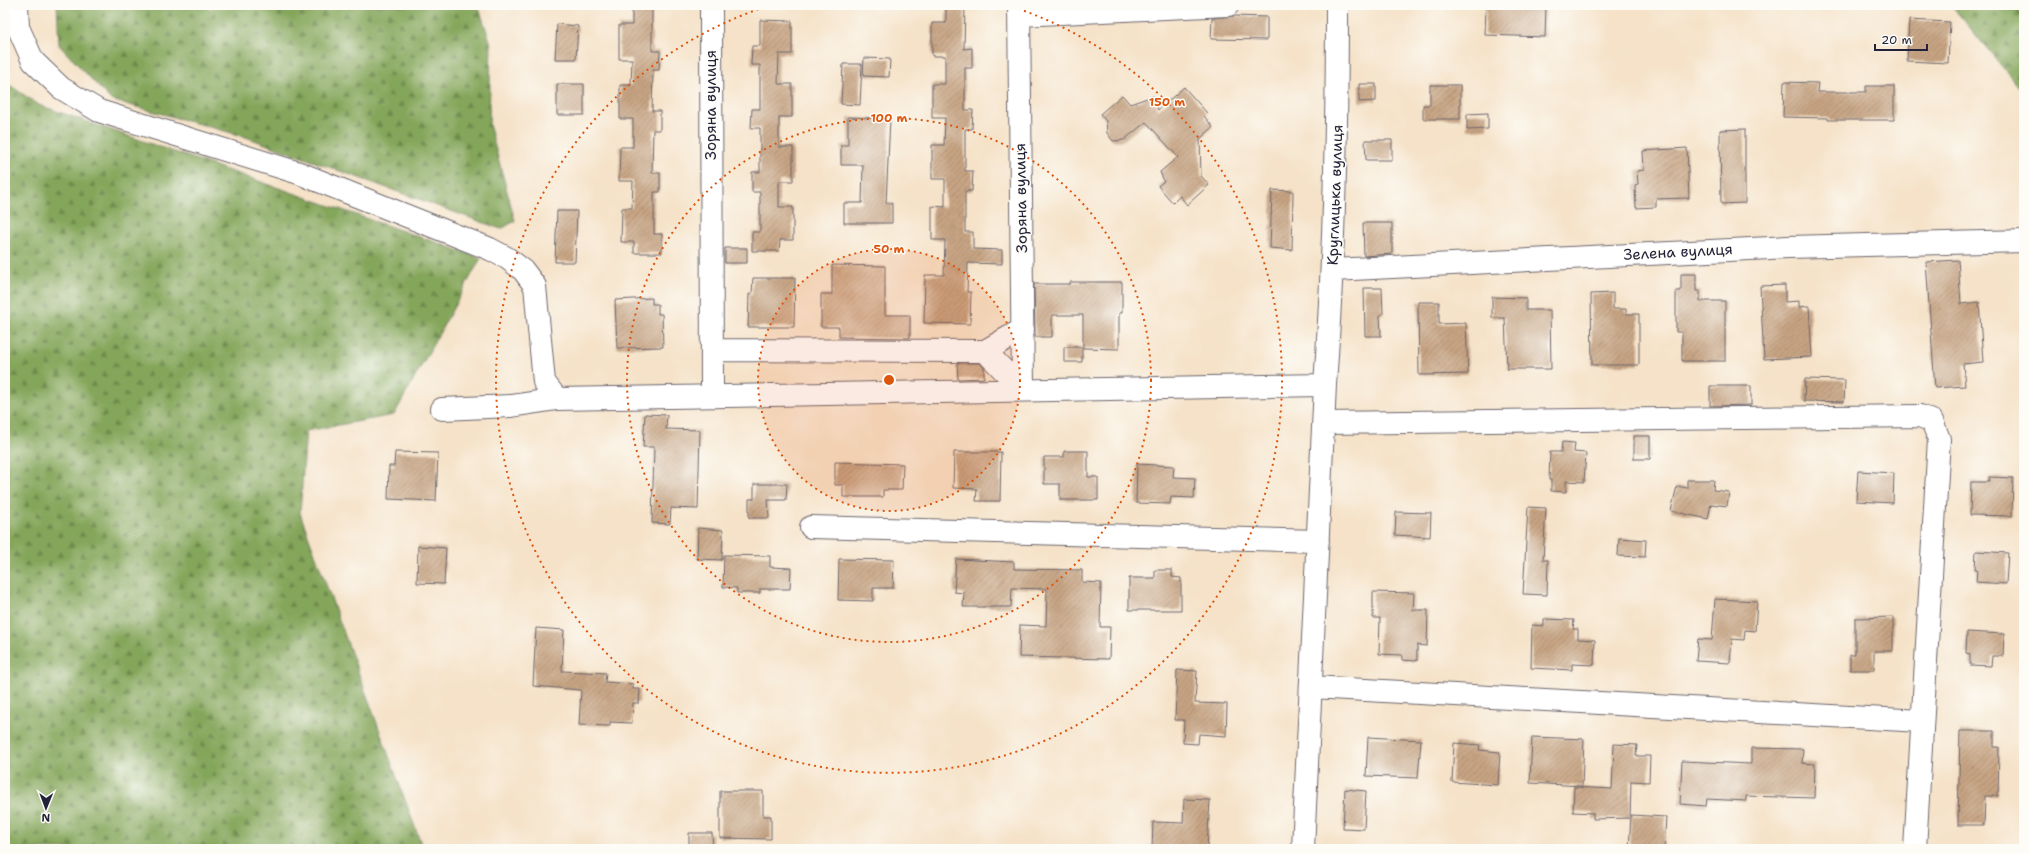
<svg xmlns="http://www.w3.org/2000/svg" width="2029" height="854" font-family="'Shantell Sans',sans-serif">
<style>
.forest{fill:url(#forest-firs);stroke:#53644a}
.building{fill:url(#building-hatch)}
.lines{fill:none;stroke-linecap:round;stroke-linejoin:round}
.minor-casing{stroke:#6c656c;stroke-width:24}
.minor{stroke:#fff;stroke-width:22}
.ring{fill:none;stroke:#de560e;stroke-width:2;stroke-dasharray:2 4}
.labels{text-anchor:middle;stroke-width:3;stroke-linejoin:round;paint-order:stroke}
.street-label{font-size:15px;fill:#22223b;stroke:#fdfcf7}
.centre{fill:#de560e;stroke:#fdfcf7;stroke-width:2}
.ring-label{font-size:12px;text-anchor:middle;font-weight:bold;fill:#de560e;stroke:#fdfcf7;stroke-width:3;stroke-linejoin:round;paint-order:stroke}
</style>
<defs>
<pattern id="forest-firs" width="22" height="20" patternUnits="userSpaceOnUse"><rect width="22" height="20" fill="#84a65a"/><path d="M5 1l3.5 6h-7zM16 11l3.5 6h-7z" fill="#6c874c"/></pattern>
<pattern id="building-hatch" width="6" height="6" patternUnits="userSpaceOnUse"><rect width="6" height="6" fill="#c7a483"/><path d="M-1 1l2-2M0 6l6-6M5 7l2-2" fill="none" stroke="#a1856c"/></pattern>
</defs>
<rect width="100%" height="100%" fill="#fdfcf7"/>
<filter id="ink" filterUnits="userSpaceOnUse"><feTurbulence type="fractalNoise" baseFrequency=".025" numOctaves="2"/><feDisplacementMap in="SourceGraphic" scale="8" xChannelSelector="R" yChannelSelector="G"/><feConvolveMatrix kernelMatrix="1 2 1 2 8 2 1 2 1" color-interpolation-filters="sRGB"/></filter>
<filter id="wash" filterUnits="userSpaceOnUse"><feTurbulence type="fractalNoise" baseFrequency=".012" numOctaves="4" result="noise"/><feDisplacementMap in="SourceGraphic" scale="16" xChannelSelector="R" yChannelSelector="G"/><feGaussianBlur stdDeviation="0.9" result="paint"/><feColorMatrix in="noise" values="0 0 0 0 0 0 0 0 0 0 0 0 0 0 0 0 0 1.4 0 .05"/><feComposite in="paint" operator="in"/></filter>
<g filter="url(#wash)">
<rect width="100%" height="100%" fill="#f5e2c8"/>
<!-- forest -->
<path class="forest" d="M57,5H203L211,9L217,5H478L491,44L489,124L515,221L501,229L243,136L111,100L59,45Z
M1951,5H2024V93Z
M5,82L39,105L481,258L394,415L306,431L300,513L423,849H5Z"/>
<g id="blocks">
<!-- building -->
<path class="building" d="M632,5H652V51H660L659,70H653L652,111H660V130H653L652,173H660V192H654V234H662V253H634V242H621L622,208H632L633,181H619L620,147H633V119H620V85H631L632,59H619V25H632Z
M946,5H965L964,49L972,48V68H965V110H973L972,129H965V171H973L972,191H965V232H973V249L1002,250V264L968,263L967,292H971L970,324L924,323L925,275H944L945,240H932V206L945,207V179H932V145H944L945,118H932V84H945V56H932V23H946Z
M1486,5H1546L1545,37L1485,35Z
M1234,16L1267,17V40L1211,39L1212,18Z
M760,20L792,21V54H779L778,84H792V117H779V147H793V181H779V207H793V240H780L779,251H752V232H760V192H752V172H760V128H751L752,109H760V65H751L752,46H760Z
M1909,20L1950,22L1948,63L1907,61Z
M557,24L578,26L576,59H555Z
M864,58L890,59L889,77L863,76Z
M843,64H862L860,105L841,104Z
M1784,82L1818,83L1817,92H1866V86H1894V120H1828V118L1783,117Z
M557,84H584V115H557Z
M1359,84H1376V101L1359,102Z
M1430,85H1460V119H1423V105H1430Z
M1184,87L1207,113L1204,116L1213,127L1200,139L1201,176L1209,185L1187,205L1180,196L1173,203L1158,186L1164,181L1160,172L1178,157L1146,122L1124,140L1113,141L1107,133L1106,121L1100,114L1122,95L1130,104L1153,96L1158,110Z
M1488,113V129L1467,130V114Z
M848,117L890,119L886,203H892V223H844V203H862L863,165H841V145H848Z
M1745,129V203L1721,204L1720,130Z
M1365,140H1392V160H1366Z
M1687,148L1689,198L1656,199V207L1636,208L1635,185L1638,184L1637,171L1644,170L1643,151Z
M1272,190L1293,191L1292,250L1270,248Z
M557,211H577L575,262H555Z
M1363,223H1392V254L1364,256Z
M725,248H747V263H725Z
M1958,260L1961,304L1979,302L1983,362L1963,364L1965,386L1935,388L1926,262Z
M832,265L885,266V315H910V338L839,337V327H821V294H832Z
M1681,274H1696V291H1700V301H1725V361H1682V332H1676V291H1681Z
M753,278H795L794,327H748L749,294H752Z
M1070,282H1122V313H1119V349L1083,348V315H1052V337H1035L1034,284H1070Z
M1785,285V302L1799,301V307L1809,306L1812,357L1764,359L1760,286Z
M1364,288H1382L1383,314L1380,315L1381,336H1365Z
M1613,293V309H1626V314H1639V365H1592L1591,294Z
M1492,297L1526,298V310H1550L1551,369H1507L1505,318H1492Z
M652,298V304H658V314H662L663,347L617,348L615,300Z
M1418,302H1439V324L1466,323L1468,374L1419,375Z
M1064,347H1082V362H1064Z
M957,363H980L984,368V378L958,379Z
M1805,379L1845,380L1844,402L1804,401Z
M1710,386H1751V405L1710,406Z
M645,414L667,415L666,429L700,430L698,509L671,508L670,524L652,523L654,447H643Z
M1634,436H1650V459H1634Z
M1562,442L1575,443L1574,452L1586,453L1584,482L1566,481V492L1551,491V480H1549L1550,452H1561Z
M1064,451H1088V477H1098V500H1060V484H1044V457H1064Z
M395,452L438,453L436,501L388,499L389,466H394Z
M954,452H1001L1000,501H976L977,489L953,488Z
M835,462L903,464L902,490H883V497H843V485H835Z
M1137,464L1174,466L1173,477L1195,478L1194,498L1171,497L1170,504L1136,503Z
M1858,471L1894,473L1893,503L1856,501Z
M1989,477L2013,478L2012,516L1970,515L1971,482H1989Z
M1687,480H1714L1713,490L1729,492L1727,506L1711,504L1708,519L1671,511L1677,486L1687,488Z
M754,484H787L786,500H768L769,518H749V499H754Z
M1528,507L1546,508L1543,560H1548L1547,595L1523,594Z
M1396,512L1431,513L1430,537L1395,535Z
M698,528L723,530L722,560L697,559Z
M1619,538L1646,540L1645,557L1618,556Z
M418,546L446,548L444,584L417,583Z
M1976,551L2008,553L2006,584L1976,582L1977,570H1975Z
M724,555L770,556V567L791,568L790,589H760V593H737V588L723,587Z
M839,559L894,560L893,588H873V601L838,600Z
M956,559L1014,562V569L1082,570V582L1101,583L1100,627H1110L1109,659L1019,657L1020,625L1046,626L1047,589L1012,588L1011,607H963L964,593L954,592Z
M1155,570H1172V577L1181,578V610H1129V578H1155Z
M1373,592L1414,593L1413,610H1428L1427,646L1417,645V661L1402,660V655L1379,654L1380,618H1373Z
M1715,599L1757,601L1755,631L1745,630L1744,640L1732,639L1730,663L1696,661L1698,639L1712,640Z
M1893,617V651H1874V670H1850V655H1855V618Z
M1544,619L1574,620L1573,629H1578V639L1595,640L1594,665L1572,664V670L1531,668L1532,625L1544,626Z
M536,628L564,630L562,671L606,673L605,682L633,684V689H640L639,703H633L632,723L610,722V726L579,725L581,690L533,686Z
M1967,632L2004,634L2003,656H1992L1991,666L1970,665V654L1966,653Z
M1177,670L1197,671L1195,703L1227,704L1226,736L1199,734L1198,744L1183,743L1184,720H1175Z
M1960,731H1994V747H1999L1998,796H1985L1984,825H1958Z
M1368,737L1421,740L1418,778L1366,776Z
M1532,737L1584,739L1582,786L1530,783Z
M1454,743L1480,745L1479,750L1500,752L1498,785L1452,782Z
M1614,744L1637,745L1636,756H1650L1649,782L1631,781L1630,818L1593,819V813L1573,812L1574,787L1612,789Z
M1751,748L1803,749L1802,763L1815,764L1814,798L1746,796V801L1707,799L1706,806L1680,804L1682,761L1751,764Z
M1345,789L1366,791L1364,829L1343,828Z
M720,791H763V816H771V839L720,838Z
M1184,799L1210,800L1207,849H1152L1153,822L1183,823Z
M1631,815L1666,817L1664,849H1629Z
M689,833H712L713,849H689Z"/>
</g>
</g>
<g filter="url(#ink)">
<use href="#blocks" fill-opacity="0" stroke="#6c656c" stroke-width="1"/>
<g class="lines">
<!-- minor casing -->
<g class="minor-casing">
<path id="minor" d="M17,5L18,27L33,61L61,88L99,111L299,173L490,249L507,258L523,270L535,286L544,382L557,399L1325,385L1303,849
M711,5L712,396
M1019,5L1023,390
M1019,15L1228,5
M1333,270L1788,247L2024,241
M1023,329L985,351L1023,390
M713,350L985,351
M1325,385C1334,258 1337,132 1337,5
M442,409L511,406L557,399
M1324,423L1920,416L1932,421L1939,439L1915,849
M811,527L1318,541
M1312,687L1922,721"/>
</g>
<!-- minor -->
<use href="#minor" class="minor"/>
</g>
</g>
<!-- distance rings -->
<circle cx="889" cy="380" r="131" fill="#de560e" fill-opacity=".12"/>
<g class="ring">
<circle cx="889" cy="380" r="131"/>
<circle cx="889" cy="380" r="262"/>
<path d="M1007 5A393 393 0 1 1 771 5"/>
</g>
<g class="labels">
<!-- street labels -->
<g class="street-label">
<text transform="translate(711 105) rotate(-90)" y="5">Зоряна вулиця</text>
<text transform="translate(1335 195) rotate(-88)" y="5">Круглицька вулиця</text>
<text transform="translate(1021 198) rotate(-91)" y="5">Зоряна вулиця</text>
<text transform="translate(1678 252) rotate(-3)" y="5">Зелена вулиця</text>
</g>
</g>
<circle cx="889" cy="380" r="6" class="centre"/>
<g class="ring-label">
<text x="1167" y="106">150 m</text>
<text x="889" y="122">100 m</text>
<text x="889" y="253">50 m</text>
</g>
<!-- margin -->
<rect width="2029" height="854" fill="none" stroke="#fdfcf7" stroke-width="20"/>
<!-- north arrow -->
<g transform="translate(46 808) rotate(181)" stroke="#fdfcf7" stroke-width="3" paint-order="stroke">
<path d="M0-3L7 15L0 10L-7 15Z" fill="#22223b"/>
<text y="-6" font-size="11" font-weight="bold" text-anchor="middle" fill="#22223b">N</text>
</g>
<!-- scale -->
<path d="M1875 44v6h52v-6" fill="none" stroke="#22223b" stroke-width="2"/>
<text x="1881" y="44" font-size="12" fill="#22223b" stroke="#fdfcf7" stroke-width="3" paint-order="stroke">20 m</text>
</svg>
